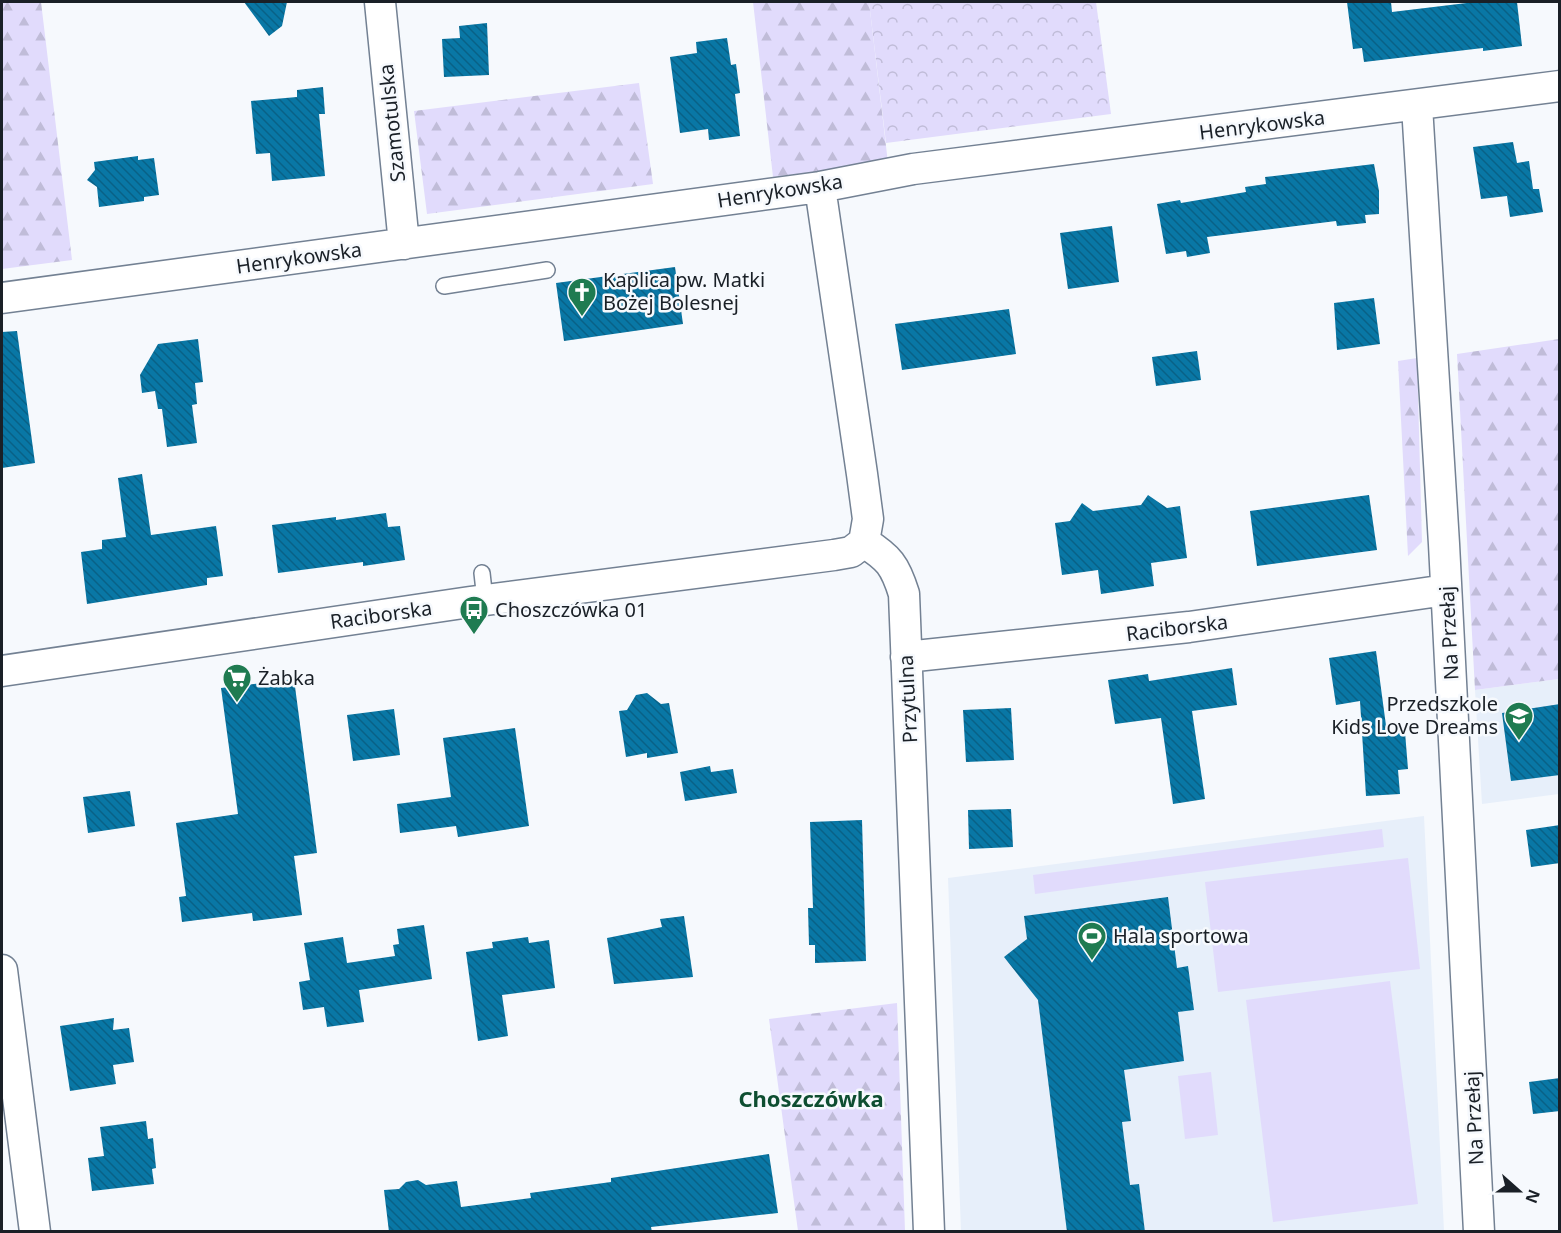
<svg xmlns="http://www.w3.org/2000/svg" width="1561" height="1233" font-family="'Noto Sans',sans-serif">
<style>
.built{fill:#e7effa}
.grass{fill:#e1dbfc}
.forest{fill:url(#forest-firs)}
.park{fill:url(#park-crowns)}
.building{fill:url(#building-back-hatch)}
.lines{fill:none;stroke-linecap:round;stroke-linejoin:round}
.service-casing{stroke:#738193;stroke-width:18}
.minor-casing{stroke:#738193;stroke-width:33}
.service{stroke:#fff;stroke-width:15}
.minor{stroke:#fff;stroke-width:30}
.labels{text-anchor:middle;stroke-width:5;stroke-linejoin:round;paint-order:stroke}
.street-label{font-size:20px;fill:#1a2027;stroke:#f6f9fd}
.poi-label{font-size:20px;fill:#1a2027;stroke:#f6f9fd;text-anchor:start}
.quarter-label{font-size:22px;font-weight:bold;fill:#0e4e31;stroke:#f6f9fd}
</style>
<defs>
<pattern id="forest-firs" width="22" height="20" patternUnits="userSpaceOnUse" patternTransform="scale(1.5)"><rect width="22" height="20" fill="#e1dbfc"/><path d="M5 1l3.5 6h-7zM16 11l3.5 6h-7z" fill="#c0bcd8"/></pattern>
<pattern id="park-crowns" width="20" height="18" patternUnits="userSpaceOnUse" patternTransform="scale(1.5)"><rect width="20" height="18" fill="#e1dbfc"/><path d="M2 6a3 3 0 1 1 6 0M12 15a3 3 0 1 1 6 0" fill="none" stroke="#c0bcd8"/></pattern>
<pattern id="building-back-hatch" width="6" height="6" patternUnits="userSpaceOnUse" patternTransform="scale(1.5)"><rect width="6" height="6" fill="#0977a5"/><path d="M-1 5l2 2M0 0l6 6M5-1l2 2" fill="none" stroke="#096186"/></pattern>
</defs>
<rect width="100%" height="100%" fill="#f6f9fd"/>
<!-- built -->
<path class="built" d="M1559,679V794L1482,804L1475,690Z
M1424,816L1444,1231H961L948,878Z"/>
<!-- grass -->
<path class="grass" d="M1382,829L1384,847L1035,894L1033,875Z
M1408,858L1420,969L1218,992L1205,882Z
M1390,981L1418,1204L1273,1222L1246,1000Z
M1211,1072L1218,1135L1185,1139L1178,1076Z"/>
<!-- forest -->
<path class="forest" d="M2,2H41L72,260L2,269Z
M753,2H869L888,163L773,177Z
M639,83L653,184L427,214L414,111Z
M1559,339V679L1475,690L1457,354Z
M1417,358L1422,542L1408,556L1398,361Z
M897,1003L905,1231H798L769,1019Z"/>
<!-- park -->
<path class="park" d="M869,2H1096L1111,114L886,143Z"/>
<!-- building -->
<path class="building" d="M244,2H287L282,26L269,36Z
M1347,2H1391L1392,12L1475,2H1517L1522,46L1483,51V48L1364,62L1362,48L1353,49Z
M487,23L489,75L444,77L442,39L460,38L459,26Z
M727,38L731,65L736,64L740,93L735,94L740,136L709,140L708,129L680,133L670,57L697,53L696,42Z
M323,87L325,114H319L325,176L272,181L270,153L256,154L251,101L297,97V90Z
M1513,142L1517,163L1529,161L1533,189H1539L1543,212L1510,217L1507,196L1481,199L1473,147Z
M138,156V160L154,158L159,195L144,197V201L99,207L97,187L87,180L95,170L94,162Z
M1374,164L1379,191V214L1365,215L1366,223L1337,226L1336,221L1207,237L1210,253L1187,257L1186,251L1166,254L1157,204L1180,200L1181,203L1246,192L1245,187L1266,184L1265,177Z
M1112,226L1119,282L1068,289L1060,233Z
M675,267L683,324L564,341L556,283Z
M1374,298L1380,344L1337,350L1334,303Z
M1009,309L1016,354L902,370L895,324Z
M17,331L35,463L2,468V332Z
M198,339L203,382L195,383L197,404L192,405L197,443L167,447L162,409H158L155,391L142,393L140,375L158,344Z
M1197,351L1201,380L1156,386L1152,357Z
M142,474L151,535L216,526L223,576L207,578V585L87,604L81,552L102,549V540L126,537L118,478Z
M1148,495L1167,508L1180,506L1187,558L1151,563L1154,586L1128,590L1101,594L1098,570L1062,575L1055,523L1070,521L1082,503L1093,511L1141,505Z
M1369,495L1377,550L1257,566L1250,511Z
M386,513L388,527L400,526L405,560L363,566V562L278,573L272,525L336,517V520Z
M1376,651L1387,733L1405,732L1408,769L1398,770L1400,794L1366,796L1360,701L1336,705L1329,658Z
M1232,668L1237,705L1192,711L1205,799L1173,804L1161,718L1115,724L1108,680L1148,674L1149,681Z
M294,679L317,853L294,856L302,915L253,921L252,913L182,922L179,897L186,896L176,823L238,814L221,688Z
M647,693L661,704L669,703L678,753L647,758V753L626,757L619,711L627,710L636,695Z
M1560,704V775L1511,781L1502,713Z
M1011,708L1014,760L966,762L963,710Z
M394,709L400,755L353,761L347,715Z
M515,728L529,826L458,837L456,826L400,833L397,804L451,797L443,738Z
M710,766L711,772L733,769L737,793L685,801L680,772Z
M130,791L135,826L88,833L83,797Z
M1011,809L1013,847L969,849L968,810Z
M862,820L866,961L815,963V945H809L808,908H813L810,822Z
M1560,825V863L1531,867L1526,830Z
M1168,897L1177,968L1188,966L1194,1010L1178,1012L1184,1061L1124,1070L1131,1121L1122,1122L1130,1185L1139,1184L1145,1232H1067L1038,1000L1004,957L1027,939L1024,916Z
M684,916L693,977L614,984L607,938L662,927L660,919Z
M424,925L432,979L359,990L364,1022L327,1027L324,1007L303,1010L299,982L310,980L304,943L343,937L347,963L395,956L393,945L399,944L397,929Z
M528,937L529,943L549,940L555,988L502,995L508,1036L478,1041L466,952L493,948L492,942Z
M114,1018L113,1030L129,1028L134,1062L113,1065L116,1084L70,1091L60,1026Z
M1560,1078V1111L1533,1114L1529,1082Z
M146,1121L148,1139L153,1138L156,1168L152,1169L154,1184L92,1191L88,1158L104,1156L100,1127Z
M769,1154L778,1213L651,1227L652,1232H389L384,1190L399,1189L406,1182L418,1180L426,1185L457,1181L461,1207L531,1198L530,1193L611,1182V1178Z"/>
<g class="lines">
<!-- service casing -->
<g class="service-casing">
<path id="service" d="M444,286L547,270
M482,573L485,600"/>
</g>
<!-- minor casing -->
<g class="minor-casing">
<path id="minor" d="M380,2L404,244
M1417,106L1444,544L1479,1232
M820,187L862,474L868,519L864,542
M2,298L820,187L913,169L1560,86
M864,542C889,558 895,565 904,594L929,1232
M906,657L1189,627L1446,590
M2,671L470,602L834,555L851,552L864,542
M2,970L35,1232"/>
</g>
<!-- service -->
<use href="#service" class="service"/>
<!-- minor -->
<use href="#minor" class="minor"/>
</g>
<!-- icons -->
<defs>
<g id="church-pin" transform="scale(1.5)"><path d="M0 17L-7.5 6A9.5 9.5 0 1 1 7.5 6Z" fill="#1f7b51" stroke="#f6f9fd"/><path d="M-1.2-6h2.4v3.5h3.3v2.4h-3.3V6h-2.4V-.1h-3.3v-2.4h3.3Z" fill="#fff"/></g>
<g id="bus-pin" transform="scale(1.5)"><path d="M0 17L-7.5 6A9.5 9.5 0 1 1 7.5 6Z" fill="#1f7b51" stroke="#f6f9fd"/><path d="M-5-6H5V4H4V6H2V4H-2V6H-4V4H-5ZM-3.5-4V0h7V-4ZM-3.5 1.2v1.5H-2V1.2ZM2 1.2v1.5H3.5V1.2Z" fill="#fff"/></g>
<g id="supermarket-pin" transform="scale(1.5)"><path d="M0 17L-7.5 6A9.5 9.5 0 1 1 7.5 6Z" fill="#1f7b51" stroke="#f6f9fd"/><path d="M-6-5.5h2.5l.6 2H6L4.5 2H-2.5L-4.4-4H-6ZM-1.5 3.2a1.3 1.3 0 1 0 .1 0ZM3 3.2a1.3 1.3 0 1 0 .1 0Z" fill="#fff"/></g>
<g id="school-pin" transform="scale(1.5)"><path d="M0 17L-7.5 6A9.5 9.5 0 1 1 7.5 6Z" fill="#1f7b51" stroke="#f6f9fd"/><path d="M0-5L7-2L0 1L-7-2ZM-4 1L0 2.5L4 1V4Q0 6-4 4Z" fill="#fff"/></g>
<g id="stadium-pin" transform="scale(1.5)"><path d="M0 17L-7.5 6A9.5 9.5 0 1 1 7.5 6Z" fill="#1f7b51" stroke="#f6f9fd"/><path d="M0-5a6.5 5 0 1 0 0 10a6.5 5 0 1 0 0-10ZM-3.5-1.8h7v3.6h-7Z" fill="#fff"/></g>
</defs>
<g fill-rule="evenodd">
<use href="#church-pin" x="582" y="292"/>
<use href="#bus-pin" x="474" y="610"/>
<use href="#supermarket-pin" x="237" y="678"/>
<use href="#school-pin" x="1519" y="716"/>
<use href="#stadium-pin" x="1092" y="936"/>
</g>
<g class="labels">
<!-- street labels -->
<g class="street-label">
<text transform="translate(392 123) rotate(-96)" y="7">Szamotulska</text>
<text transform="translate(1262 125) rotate(-7)" y="7">Henrykowska</text>
<text transform="translate(780 191) rotate(-9)" y="7">Henrykowska</text>
<text transform="translate(299 258) rotate(-8)" y="7">Henrykowska</text>
<text transform="translate(381 615) rotate(-8)" y="7">Raciborska</text>
<text transform="translate(1177 628) rotate(-7)" y="7">Raciborska</text>
<text transform="translate(1449 633) rotate(-93)" y="7">Na Przełaj</text>
<text transform="translate(908 699) rotate(-93)" y="7">Przytulna</text>
<text transform="translate(1474 1118) rotate(-93)" y="7">Na Przełaj</text>
</g>
<!-- poi labels -->
<g class="poi-label">
<text x="603" y="287">Kaplica pw. Matki<tspan x="603" dy="23">Bożej Bolesnej</tspan></text>
<text x="495" y="617">Choszczówka 01</text>
<text x="258" y="685">Żabka</text>
<text x="1498" y="711" text-anchor="end">Przedszkole<tspan x="1498" dy="23">Kids Love Dreams</tspan></text>
<text x="1113" y="943">Hala sportowa</text>
</g>
<!-- quarter labels -->
<g class="quarter-label">
<text x="811" y="1107">Choszczówka</text>
</g>
</g>
<!-- border -->
<rect width="1561" height="1233" fill="none" stroke="#1a2027" stroke-width="6"/>
<!-- north arrow -->
<g transform="translate(1519 1191) rotate(111)" stroke="#f6f9fd" stroke-width="4.5" paint-order="stroke">
<path d="M0-4.5L10 22L0 15L-10 22Z" fill="#1a2027"/>
<text y="-9" font-size="16" font-weight="bold" text-anchor="middle" fill="#1a2027">N</text>
</g>
</svg>
